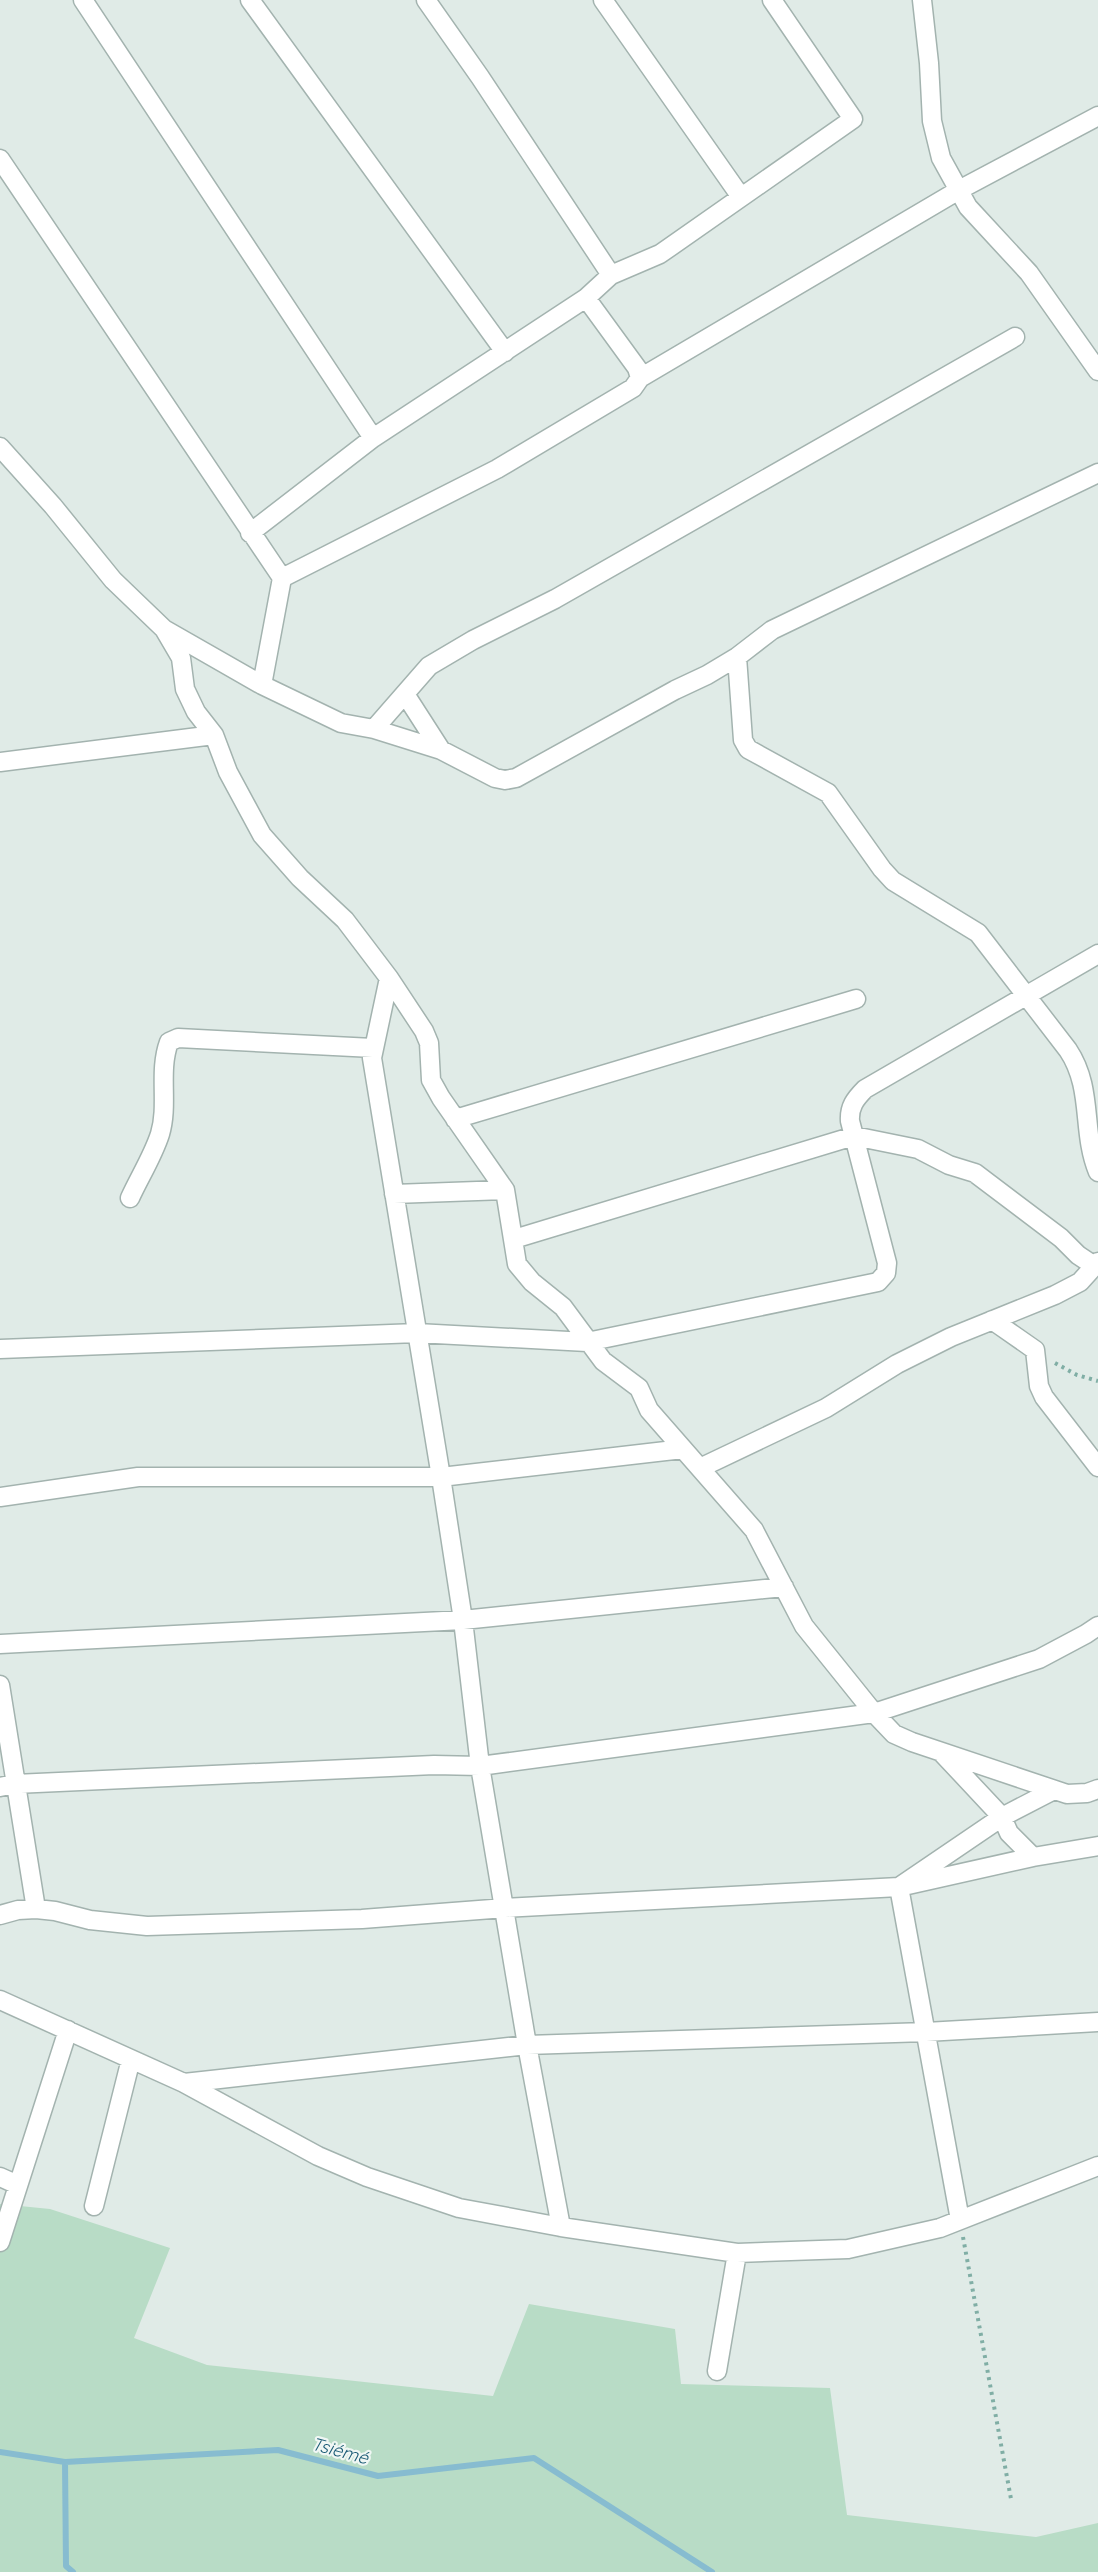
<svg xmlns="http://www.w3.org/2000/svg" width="1098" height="2572" font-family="Quicksand,sans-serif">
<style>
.green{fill:#b8dcc6}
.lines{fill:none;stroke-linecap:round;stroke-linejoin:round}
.stream{stroke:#87bcd0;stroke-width:6}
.minor-casing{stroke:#a3b3af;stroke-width:21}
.path{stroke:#80aea5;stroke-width:4;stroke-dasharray:3 4.5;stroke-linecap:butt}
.minor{stroke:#fff;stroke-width:18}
.labels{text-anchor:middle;stroke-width:4.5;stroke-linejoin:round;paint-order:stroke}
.water-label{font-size:18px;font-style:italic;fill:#1c5c76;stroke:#f0f7f4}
</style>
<rect width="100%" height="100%" fill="#e0ebe7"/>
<!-- green -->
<path class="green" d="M0,2204L50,2209L170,2248L134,2338L207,2365L493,2396L529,2304L675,2329L681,2384L830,2388L847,2515L1036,2537L1098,2523V2572H0Z"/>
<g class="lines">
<!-- stream -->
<path class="stream" d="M0,2452L65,2462L278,2450L378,2476L534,2458L712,2572
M65,2462L66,2566L73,2572"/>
<!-- minor casing -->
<g class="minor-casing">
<path id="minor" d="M83,0L373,438
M250,0L505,352
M426,0L480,77L611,275
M603,0L741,197
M922,0L929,63L932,121L941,158L968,207L1029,273L1098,371
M0,159L282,578L262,685
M640,378L959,190L1098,116
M0,447L53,506L113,580L164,629L181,658L185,689L196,712L214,735L228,772L262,835L300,878L345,920L389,978L424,1031L429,1043L431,1080L441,1098L505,1190L517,1264L532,1282L563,1307L603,1361L639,1388L649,1410L754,1530L804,1626L874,1713L894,1734L912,1742L1067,1794L1087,1793L1098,1789
M250,533L373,438L586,298L611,275L660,254L853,119L772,0
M282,578L497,469L633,388L640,378L637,368L586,298
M164,629L262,685L341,723L374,729L441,750L495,778L505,780L516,778L675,690L707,675L737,657L772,630L1098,473
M737,657L743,740L748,749L828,793L882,869L893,881L978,933L1068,1050C1094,1089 1081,1131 1098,1172
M405,694L441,750
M374,729L429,666L473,640L555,599L1015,337
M0,762L214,735
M389,978L372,1058L441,1477L463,1620L480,1766L527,2045L561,2227
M455,1119L856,999
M394,1194L505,1190
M130,1198C139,1178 153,1156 160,1134C169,1104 158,1072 169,1042L178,1038L373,1048
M514,1239L854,1136L918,1149L949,1165L975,1173L1061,1238L1078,1255L1096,1267
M992,1320L1035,1350L1039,1386L1044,1397L1098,1467
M0,1349L417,1333L587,1342L878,1282L886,1273L887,1263L850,1121C849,1107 855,1099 865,1089L1098,954
M700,1468L826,1408L897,1364L951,1337L1055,1295L1080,1282L1098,1262
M0,1497L138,1477H441L683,1449
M0,1644L463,1620L784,1587
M0,1685L36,1909
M943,1754L1002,1817L1009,1833L1033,1857
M0,1787L15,1784L434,1765L480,1766L874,1713L1039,1659L1086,1634L1098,1626
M0,1915L18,1910L36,1909L55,1911L90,1920L147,1926L362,1919L505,1908L899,1887L1033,1857L1098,1846
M0,2000L184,2083L318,2156L367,2177L459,2208L561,2227L737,2253L848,2249L940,2228L1098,2166
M184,2083L527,2045L926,2032L1098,2022
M0,2177L18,2185
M94,2206L131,2059
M960,2220L899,1887L1002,1817L1054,1790
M0,2242L68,2030
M717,2371L737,2253"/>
</g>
<!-- path -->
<path class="path" d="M1055,1363L1077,1375L1098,1381
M963,2237L1011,2499"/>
<!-- minor -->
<use href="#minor" class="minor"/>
</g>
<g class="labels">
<!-- water labels -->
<g class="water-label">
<text transform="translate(340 2451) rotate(15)" y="6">Tsiémé</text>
</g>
</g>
</svg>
